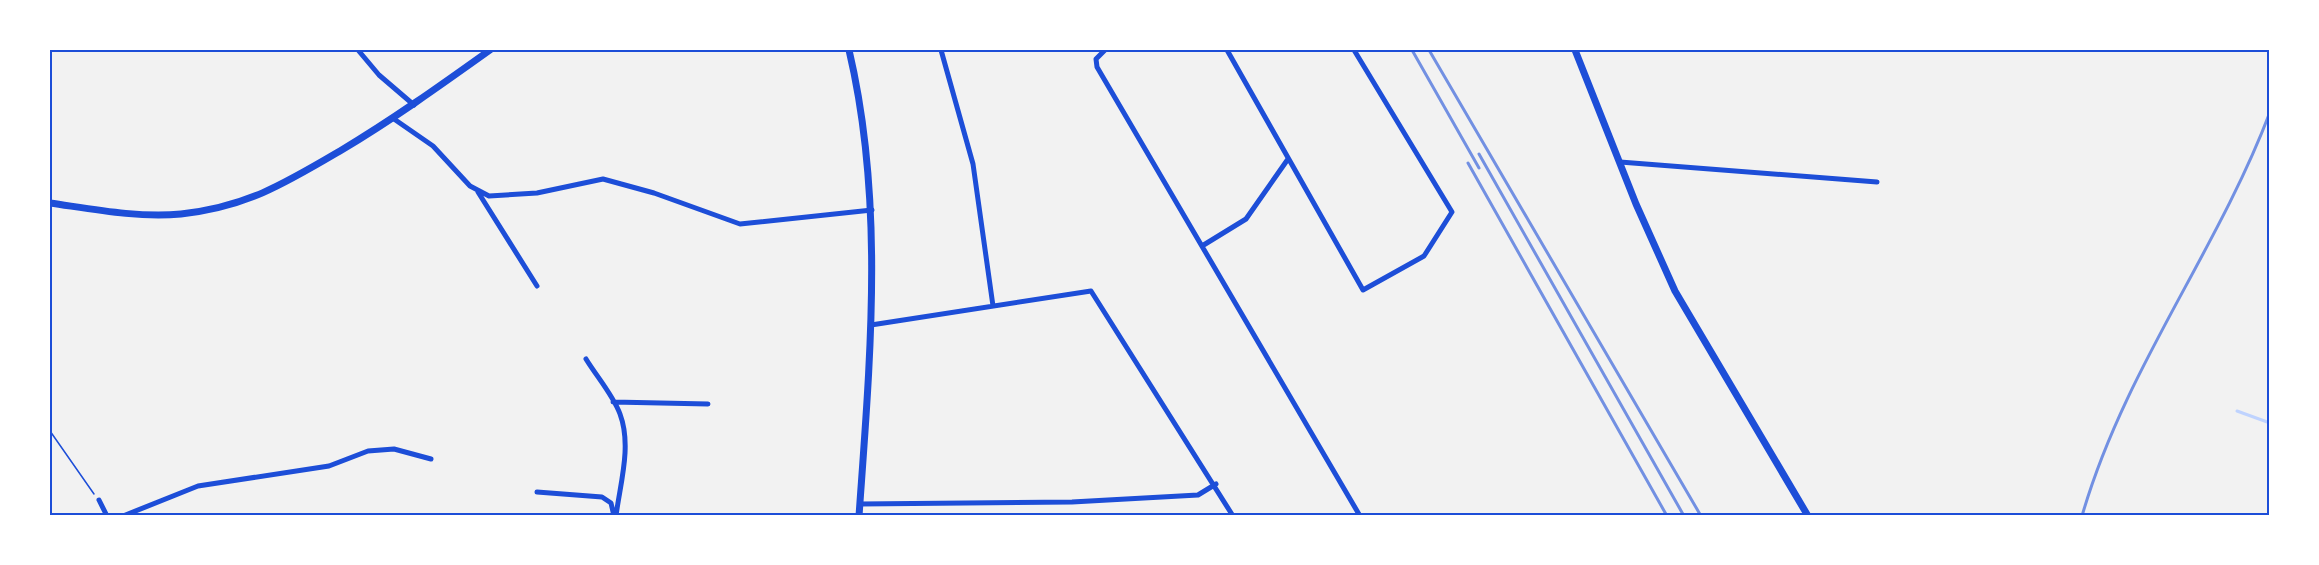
<svg xmlns="http://www.w3.org/2000/svg" width="2319" height="565" font-family="'DM Sans',sans-serif">
<style>
.lines{fill:none;stroke-linecap:round;stroke-linejoin:round}
.stream{stroke:#bfd3fe;stroke-width:3}
.path{stroke:#1d4ed8;stroke-width:1.5}
.minor{stroke:#1d4ed8;stroke-width:5}
.tertiary{stroke:#1d4ed8;stroke-width:7}
.rail{stroke:#7290e2;stroke-width:3}
.neatline{fill:none;stroke:#1d4ed8;stroke-width:2}
</style>
<rect width="100%" height="100%" fill="#f2f2f2"/>
<g class="lines">
<!-- stream -->
<path class="stream" d="M2237,411L2270,423"/>
<!-- path -->
<path class="path" d="M50,431L94,494"/>
<!-- minor -->
<path class="minor" d="M358,50L379,75L414,105
M941,50L973,164L993,306
M1105,50L1096,59L1097,67L1360,516
M1227,50L1363,290L1424,256L1452,212L1354,50
M394,119L433,146L470,186L489,196L537,193L603,179L654,193L740,224L872,210
M1620,162L1877,182
M478,192L537,286
M1202,246L1246,219L1288,159
M871,325L1091,291L1233,516
M586,359C597,377 613,395 620,414C632,446 620,484 616,516
M613,402L708,404
M537,492L602,497L611,503L614,516
M99,500L107,516
M860,504L1072,502L1198,495L1216,484
M123,516L198,486L329,466L368,451L394,449L431,459"/>
<!-- tertiary -->
<path class="tertiary" d="M849,50C885,203 870,360 859,516
M1575,50L1636,204L1675,291L1808,516
M50,203C92,209 137,218 181,214C246,207 284,184 340,151C392,120 441,85 490,50"/>
<!-- rail -->
<path class="rail" d="M1412,50L1479,168
M1429,50L1701,516
M1479,154L1684,516
M1468,163L1667,516
M2082,516C2124,370 2217,252 2270,112"/>
</g>
<!-- border -->
<rect width="2319" height="565" fill="none" stroke="#ffffff" stroke-width="102"/>
<rect x="51" y="51" width="2217" height="463" class="neatline"/>
</svg>
